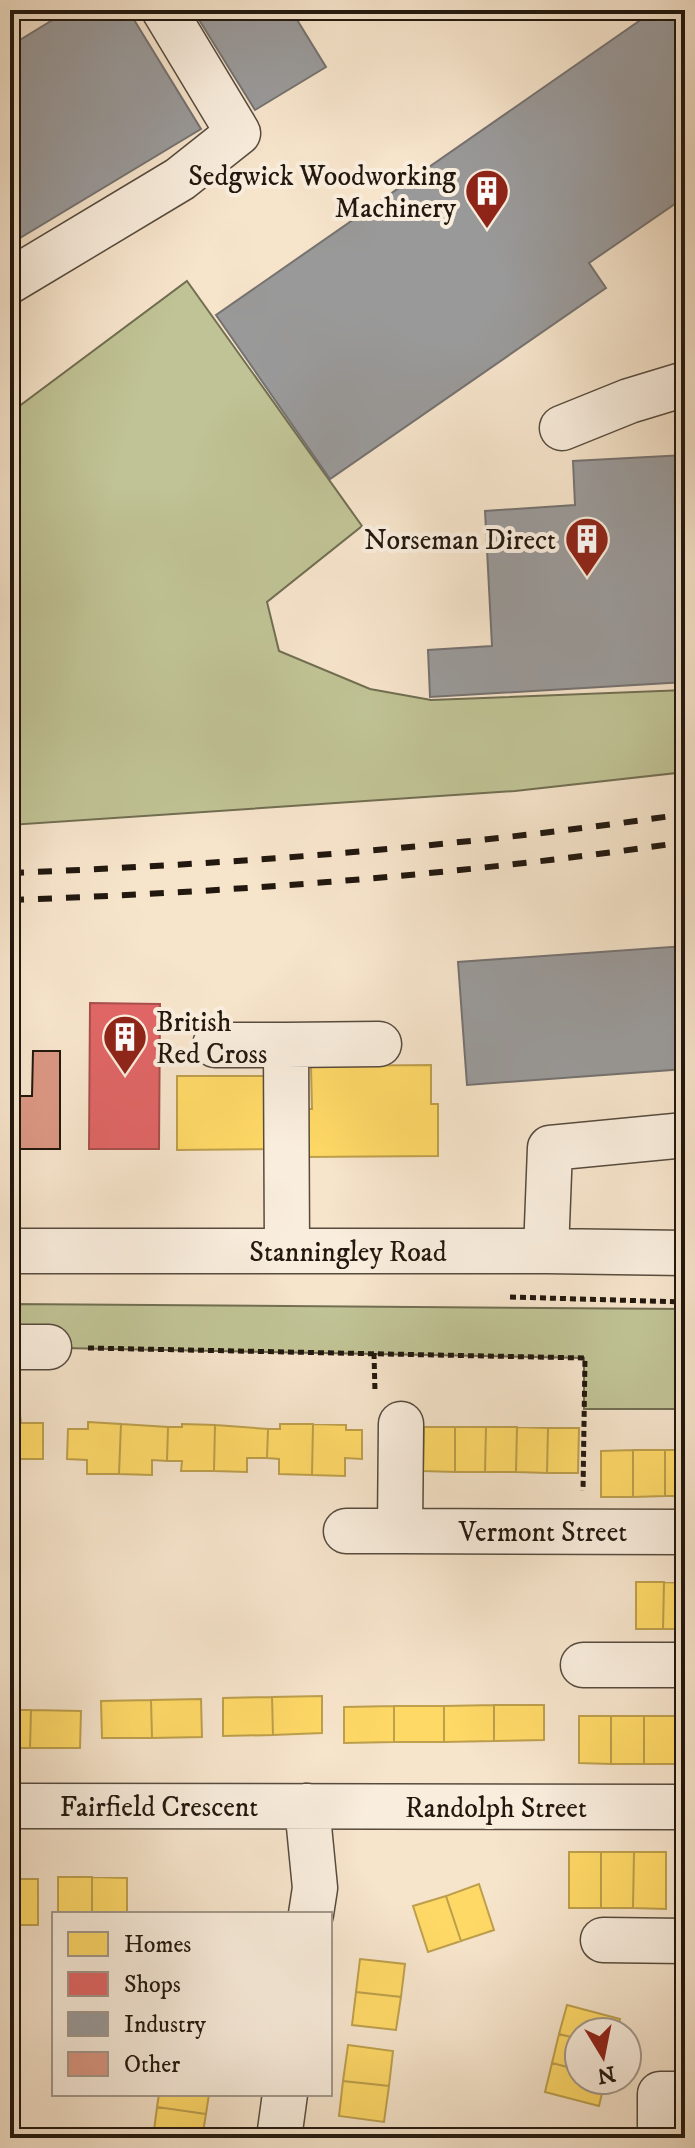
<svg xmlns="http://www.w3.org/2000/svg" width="695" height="2148" font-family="'IM FELL DW Pica',serif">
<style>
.green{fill:#c0c395;stroke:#716e52;stroke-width:2}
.homes{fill:#ffd966;stroke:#bd9f4c;stroke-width:2}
.shops{fill:#e06666;stroke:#a74f4c;stroke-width:2}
.industry{fill:#999;stroke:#757270;stroke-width:2}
.building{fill:#da9682;stroke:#22180f;stroke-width:2}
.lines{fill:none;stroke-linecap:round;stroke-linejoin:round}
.minor-casing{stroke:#574b3e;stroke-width:47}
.path{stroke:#22180f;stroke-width:5;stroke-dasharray:6 4;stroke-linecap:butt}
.minor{stroke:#f9eddd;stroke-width:44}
.rail{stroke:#22180f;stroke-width:6;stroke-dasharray:14 14;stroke-linecap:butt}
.labels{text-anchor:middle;stroke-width:8;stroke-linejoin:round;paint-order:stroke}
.poi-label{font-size:28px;fill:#22180f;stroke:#f9eddd;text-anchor:end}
.street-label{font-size:28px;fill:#22180f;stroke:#f9eddd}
</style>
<rect width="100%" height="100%" fill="#f6e4cb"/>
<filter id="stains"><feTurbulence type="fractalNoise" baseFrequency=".0025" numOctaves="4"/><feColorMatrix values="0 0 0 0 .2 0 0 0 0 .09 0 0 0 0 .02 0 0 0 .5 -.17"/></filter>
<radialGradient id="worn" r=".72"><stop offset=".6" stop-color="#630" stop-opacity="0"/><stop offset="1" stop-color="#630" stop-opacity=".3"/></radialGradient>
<!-- green -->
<path class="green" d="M187,281L362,526L267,602L279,651L370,689L431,700L685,690V772L515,791L10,825V413Z
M10,1304L685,1309V1409H584V1358L10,1347Z"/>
<!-- homes -->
<path class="homes" d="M431,1065V1104H438V1156L305,1157V1109H312L311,1066Z
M177,1076H276V1149L177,1150Z
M10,1415H20L21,1423H43V1459H10Z
M88,1422L121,1424L119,1474H87V1460L67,1459L68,1429H88Z
M121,1424L168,1427L167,1461L152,1460V1475L119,1474Z
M182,1424L215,1425L214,1471H181L182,1461H167L168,1427H182Z
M280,1424H313L312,1475L279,1474V1459L267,1458L268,1429H280Z
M313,1424L346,1425V1430H362V1459L345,1458V1476L312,1475Z
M215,1425L268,1429L267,1458H247V1472L214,1471Z
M424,1427H455V1472L423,1471Z
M455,1427H486L485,1472H455Z
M486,1427H517L516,1472H485Z
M517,1427L548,1428L547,1473L516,1472Z
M548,1428H579L578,1473H547Z
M633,1450H665V1496L633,1497Z
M633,1450V1497H601V1451Z
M665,1450H685V1496H665Z
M636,1582H664L663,1629H636Z
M664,1582L685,1583V1629H663Z
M322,1696V1733L273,1735L272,1697Z
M272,1697L273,1735L223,1736V1698Z
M201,1699L202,1737L152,1738L151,1700Z
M151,1700L152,1738H102L101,1701Z
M494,1705H544V1740L494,1741Z
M494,1705V1741L444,1742V1706Z
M394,1706H444V1742H394Z
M394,1706V1742L344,1743V1707Z
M10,1710H31L30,1748H10Z
M31,1710L81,1711L80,1748H30Z
M579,1716H611V1764L579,1763Z
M611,1716H644V1764H611Z
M644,1716H676V1764H644Z
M676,1716H685V1764H676Z
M678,1851H685V1908H677Z
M569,1852H601V1908H569Z
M601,1852H634L633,1908H601Z
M634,1852H666V1909L633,1908Z
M58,1877H92V1914H58Z
M92,1877L127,1878V1914H92Z
M10,1879H38V1925H10Z
M479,1884L494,1930L461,1941L446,1896Z
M446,1896L461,1941L428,1952L413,1906Z
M360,1959L405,1964L401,1997L356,1992Z
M356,1992L401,1997L396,2030L352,2025Z
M567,2005L620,2019L617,2032H579V2039L559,2034Z
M559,2034L579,2039V2070L552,2063Z
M348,2045L393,2051L389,2086L343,2081Z
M552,2063L579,2070V2080H605L599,2106L545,2092Z
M343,2081L389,2086L384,2122L339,2116Z
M159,2094H209L206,2114L157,2107Z
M157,2107L206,2114L202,2138H153Z
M33,2129L78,2134V2138H32Z
M552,2132L606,2134V2138H552Z
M335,2133L376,2138H334Z"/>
<!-- shops -->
<path class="shops" d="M90,1003L160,1004L159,1149H89Z"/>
<!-- industry -->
<path class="industry" d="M69,10H128L201,129L10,244V46Z
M193,10H291L326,67L255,110Z
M655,10H685V197L589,263L606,288L330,479L216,315Z
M685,455V682L430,697L428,650L492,646L485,511L575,505L573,461Z
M685,946V1069L467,1085L458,962Z"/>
<!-- building -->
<path class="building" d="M33,1051H60V1149H10V1096H32Z"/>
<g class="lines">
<!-- minor casing -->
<g class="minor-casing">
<path id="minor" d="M10,281L180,179L238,133L164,10
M562,428L629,401L685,384
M215,1045H286
M10,1251H546L685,1253
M287,1251L286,1045L379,1044
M546,1251L550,1148L685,1135
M10,1347H49
M401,1424L400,1531L685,1532
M346,1531H400
M583,1665H685
M10,1806L685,1807
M307,1806L315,1888L311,1914
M603,1940L685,1941
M279,2138L285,2094
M660,2138V2094H685"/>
</g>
<!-- path -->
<path class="path" d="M510,1297L685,1302
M88,1348L585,1358L583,1491
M374,1353L375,1392"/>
<!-- minor -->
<use href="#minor" class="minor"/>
<!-- rail -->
<path class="rail" d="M10,873C236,864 461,847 685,814
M10,900C236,892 461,875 685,842"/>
</g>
<!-- icons -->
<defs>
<g id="building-pin" transform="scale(2.3)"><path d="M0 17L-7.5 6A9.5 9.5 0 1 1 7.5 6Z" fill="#8f2418" stroke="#f9eddd"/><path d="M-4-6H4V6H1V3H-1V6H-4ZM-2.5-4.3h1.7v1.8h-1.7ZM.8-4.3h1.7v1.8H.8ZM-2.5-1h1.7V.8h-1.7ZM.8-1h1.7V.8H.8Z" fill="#fff"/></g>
</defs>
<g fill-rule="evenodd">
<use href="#building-pin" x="487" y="191"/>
<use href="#building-pin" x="587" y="539"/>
<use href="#building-pin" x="125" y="1037"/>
</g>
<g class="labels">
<!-- poi labels -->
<g class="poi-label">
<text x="456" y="185">Sedgwick Woodworking<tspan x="456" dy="32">Machinery</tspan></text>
<text x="556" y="549">Norseman Direct</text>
<text x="156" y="1031" text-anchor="start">British<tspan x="156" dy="32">Red Cross</tspan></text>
</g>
<!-- street labels -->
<g class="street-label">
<text x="348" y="1261">Stanningley Road</text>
<text x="543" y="1541">Vermont Street</text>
<text x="159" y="1816">Fairfield Crescent</text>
<text x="496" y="1817">Randolph Street</text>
</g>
</g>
<!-- margin -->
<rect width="695" height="2148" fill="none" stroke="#f6e4cb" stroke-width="40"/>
<rect x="12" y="12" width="671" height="2124" fill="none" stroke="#22180f" stroke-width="4"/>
<rect x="20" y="20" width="655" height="2108" fill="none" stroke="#22180f" stroke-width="2"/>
<!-- legend -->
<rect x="52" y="1912" width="280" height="184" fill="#f9eddd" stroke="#a3988b" stroke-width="2"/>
<rect x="68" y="1932" width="40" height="24" fill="#ffd966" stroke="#a3988b" stroke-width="2"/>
<text x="124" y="1952" font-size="24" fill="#22180f">Homes</text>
<rect x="68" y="1972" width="40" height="24" fill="#e06666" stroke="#a3988b" stroke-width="2"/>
<text x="124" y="1992" font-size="24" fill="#22180f">Shops</text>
<rect x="68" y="2012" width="40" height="24" fill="#999999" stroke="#a3988b" stroke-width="2"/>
<text x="124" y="2032" font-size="24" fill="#22180f">Industry</text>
<rect x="68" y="2052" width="40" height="24" fill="#da9682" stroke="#a3988b" stroke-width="2"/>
<text x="124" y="2072" font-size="24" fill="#22180f">Other</text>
<!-- north arrow -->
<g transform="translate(603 2056) rotate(170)"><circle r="38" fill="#f9eddd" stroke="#a3988b" stroke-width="2"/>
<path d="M0-6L14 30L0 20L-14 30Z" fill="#8f2418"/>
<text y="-12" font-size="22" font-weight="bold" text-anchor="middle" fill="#22180f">N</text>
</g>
<rect width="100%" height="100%" filter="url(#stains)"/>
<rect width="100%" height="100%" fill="url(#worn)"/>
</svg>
